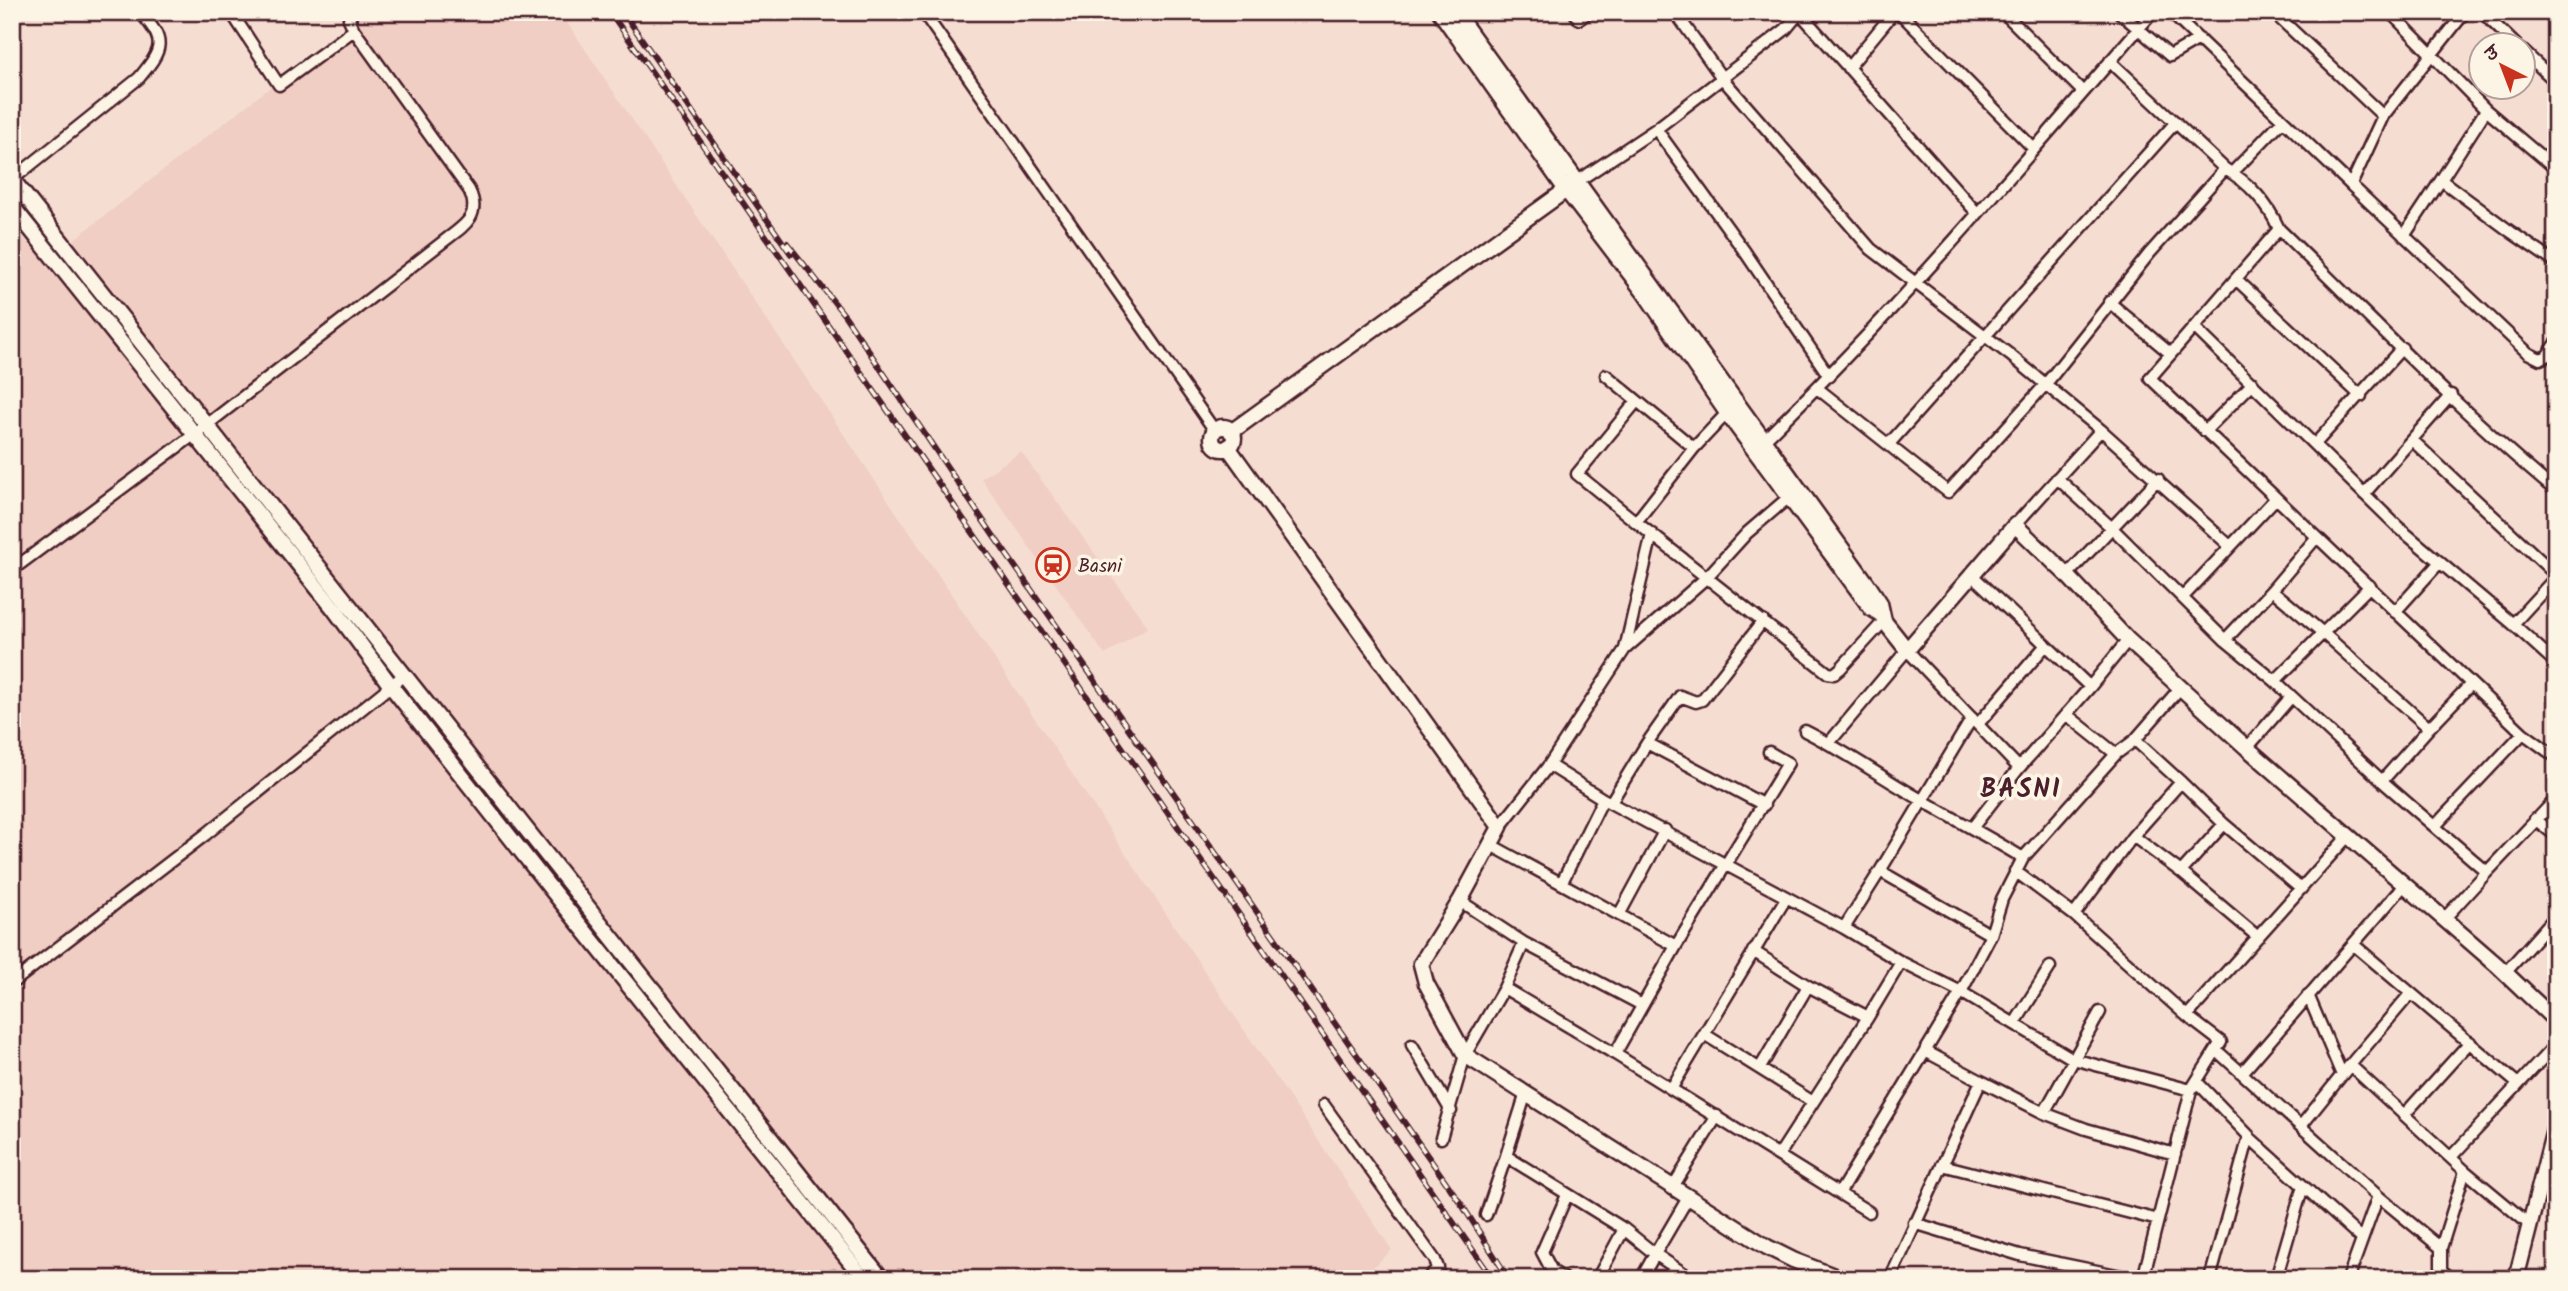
<svg xmlns="http://www.w3.org/2000/svg" width="2568" height="1291" font-family="Kalam,'Playpen Sans Deva',sans-serif">
<style>
.built{fill:#f0cec3}
.lines{fill:none;stroke-linecap:round;stroke-linejoin:round}
.street-casing{stroke:#4a1f2b;stroke-width:15}
.secondary-casing{stroke:#4a1f2b;stroke-width:19}
.street{stroke:#fcf5e5;stroke-width:10}
.secondary{stroke:#fcf5e5;stroke-width:14}
.rail-casing{stroke:#4a1f2b;stroke-width:6}
.rail{stroke:#fcf5e5;stroke-width:3.5;stroke-dasharray:10;stroke-linecap:butt}
.labels{text-anchor:middle;stroke-width:7;stroke-linejoin:round;paint-order:stroke}
.poi-label{font-size:19px;fill:#4a1f2b;stroke:#fcf5e5;text-anchor:start}
.district-label{font-size:26px;font-weight:bold;letter-spacing:2px;fill:#4a1f2b;stroke:#fcf5e5}
</style>
<rect width="100%" height="100%" fill="#f5ded1"/>
<filter id="ink" filterUnits="userSpaceOnUse"><feTurbulence type="fractalNoise" baseFrequency=".0143" numOctaves="2"/><feDisplacementMap in="SourceGraphic" scale="14" xChannelSelector="R" yChannelSelector="G"/><feConvolveMatrix kernelMatrix="1 2 1 2 8 2 1 2 1" color-interpolation-filters="sRGB"/></filter>
<g filter="url(#ink)">
<!-- built -->
<path class="built" d="M367,12H560L1392,1250L1360,1279H12V225L45,262Z
M1021,452L1148,627L1105,655L981,478Z"/>
<g class="lines">
<!-- street casing -->
<g class="street-casing">
<path id="street" d="M231,12L279,85L354,30
M923,12L1215,431
M1574,12L1579,19L1589,12
M1675,12L1722,78L1871,249L2010,355L2101,430L2015,525
M1899,12L2033,148
M2003,12L2083,92
M2119,12L2170,56L2199,39
M2170,12L2351,185L2383,116L2465,12
M2273,12L2383,116
M2390,12L2486,110L2441,180L2511,232L2556,263
M2482,12L2517,46
M1800,13L1977,213
M2522,50L2556,82
M1848,68L1894,12
M2486,110L2556,169
M1656,129L1745,252L1829,376
M2225,169C2249,182 2268,204 2279,229C2370,317 2458,410 2556,491
M2232,173L2283,120
M13,179L139,78C164,48 166,41 140,12
M1578,181L1656,129L1786,29L1800,12
M2351,185L2528,353L2540,359L2547,356L2556,344
M2279,229L2150,378L2523,733L2556,757
M2404,236L2441,180
M2237,280L2361,396
M2109,302L2171,354
M2194,327L2398,527L2513,624L2556,663
M1606,375L1694,448
M1817,388L1948,492L2045,385L2149,254L2225,169L2110,61
M1727,413L1694,448L1636,522L1828,673L1834,674L1840,669L1884,621
M2101,430L2230,546
M2205,431L2253,383
M1764,440C1902,306 2026,158 2153,12
M2412,440L2556,575
M1889,444L2176,122
M2315,444L2402,348
M2057,478L2112,528L2225,640L2275,681L2382,781L2487,872L2444,919
M2364,494L2451,395
M1636,522L1577,474L1637,401
M12,570L195,434L448,238C467,224 481,214 469,190L354,30L349,19L353,12
M2067,575L2158,479
M1973,576L2046,645L1978,724
M2272,590L2323,633L2370,586
M2183,597L2275,499
M2395,612L2440,562
M1763,621L1702,700L1696,702L1680,696L1647,743L1764,805
M2513,624L2556,577
M2225,640L2272,590L2316,538
M2046,645L2090,687L2128,640
M1625,649L1707,577L1747,533L1789,497
M2275,681L2323,633L2429,728L2382,781
M2066,714L2116,754
M2429,728L2471,684
M1805,731C1845,751 1881,777 1920,799C1954,819 1989,837 2023,858
M2135,740L2181,782L2133,836L2074,915L2187,1016L2349,835
M1829,743L1907,650L2019,768L1973,827
M2247,748L2291,697
M1549,765L1603,799L1844,928L1901,962L1961,992L1991,935L2002,899L2023,858L2116,754L2135,740L2181,687
M2019,768L2090,687
M2181,782L2224,824L2301,889
M1611,802L1647,743
M2535,819L2556,836
M2435,826L2523,733
M1500,827L1549,765L1625,649L1652,534
M2133,836L2181,872L2258,937
M1880,871L1972,718
M2015,871L2074,915
M2181,872L2224,824
M2487,872L2556,799
M1562,882L1603,799
M1460,901L1524,943L1642,1005
M1619,915L1665,830
M1844,928L1880,871L1991,935
M2353,944L2518,1084
M1676,946L1788,763L1769,752
M1753,951L1808,986L1868,1017
M2505,973L2556,916
M12,983L205,835L404,675
M1504,988L1524,943
M2308,995L2342,1075
M2015,1023L2050,967
M1704,1034L1813,1102
M1412,1045L1451,1111
M2216,1050L2378,1196L2348,1279
M1615,1054L1869,1212
M2350,1065L2411,993
M1760,1068L1808,986
M2242,1073L2405,884
M1981,1081L2044,1113L2086,1129L2175,1154
M2197,1082L2249,1136L2210,1279
M1671,1089L1786,898
M1526,1093L1506,1156L1624,1229L1655,1254L1641,1279
M1324,1105L1435,1260L1438,1268L1427,1279
M2044,1113L2100,1012
M2404,1115L2470,1042
M2301,1126L2350,1065L2465,1171
M2249,1137L2362,1239
M1441,1138L1465,1055L1504,988L1615,1054L1676,946L1491,845
M1779,1155L1868,1017L1901,962
M2451,1157L2556,1044
M1942,1165L2158,1220
M1674,1185L1717,1116
M2540,1185L2556,1190
M1840,1192L1961,992L2073,1059L2191,1090
M1689,1196L1655,1254L1692,1279
M2378,1196L2441,1248V1270L2436,1279
M1486,1215L1506,1156
M1914,1223L2020,1255L2136,1279
M2441,1248L2465,1171L2530,1225
M2441,1270L2452,1279
M1564,1279L1552,1271L1542,1252L1567,1195
M1597,1279L1624,1229
M1890,1279L1981,1081L1925,1051
M2143,1279L2191,1090L2221,1042L2187,1016
M2276,1279L2303,1186"/>
</g>
<!-- secondary casing -->
<g class="secondary-casing">
<path id="secondary" d="M1440,12L1566,190L1644,292L1727,413L1871,608L1882,615
M1455,12L1866,582L1880,603L1884,621L1907,650L2015,525L2067,575L2128,640L2247,748L2497,965L2556,1021
M12,179L882,1279
M12,206L335,610L391,686L547,884L864,1279
M1212 438a11 11 0 1 1 22 0a11 11 0 1 1-22 0Z
M1231,432L1573,185
M1228,447L1500,827L1460,901L1421,964L1426,983L1465,1055L1767,1247L1793,1260L1842,1279
M2516,1279L2556,1122"/>
</g>
<!-- street -->
<use href="#street" class="street"/>
<!-- secondary -->
<use href="#secondary" class="secondary"/>
<!-- rail casing -->
<g class="rail-casing">
<path id="rail" d="M610,12L1493,1279
M623,12L791,254
M787,243L845,316L993,535L1462,1205L1509,1279"/>
</g>
<!-- rail -->
<use href="#rail" class="rail"/>
</g>
</g>
<!-- icons -->
<defs>
<g id="station-ring" transform="scale(1.75)"><circle r="9.5" fill="#fcf5e5" stroke="#c8321e" stroke-width="1.5"/><path d="M-3-6H3Q5-6 5-4V2Q5 4 3 4L4.5 6H3L1.5 4h-3L-3 6H-4.5L-3 4Q-5 4-5 2V-4Q-5-6-3-6ZM-3.5-4v3h7v-3ZM-3.5 1v1.5H-2V1ZM2 1v1.5H3.5V1Z" fill="#c8321e"/></g>
</defs>
<g fill-rule="evenodd">
<use href="#station-ring" x="1053" y="565"/>
</g>
<g class="labels">
<!-- poi labels -->
<g class="poi-label">
<text x="1078" y="572">Basni</text>
</g>
<!-- district labels -->
<g class="district-label">
<text x="2021" y="797">BASNI</text>
</g>
</g>
<!-- margin -->
<rect width="2568" height="1291" fill="none" stroke="#fcf5e5" stroke-width="42"/>
<rect x="21" y="21" width="2526" height="1249" fill="none" stroke="#4a1f2b" stroke-width="2.5" filter="url(#ink)"/>
<!-- north arrow -->
<g transform="translate(2502 66) rotate(318)"><circle r="33" fill="#fcf5e5" stroke="#b59f9b" stroke-width="2"/>
<path d="M0-5L12 26L0 18L-12 26Z" fill="#c8321e"/>
<text y="-10" font-size="19" font-weight="bold" text-anchor="middle" fill="#4a1f2b">उ</text>
</g>
</svg>
